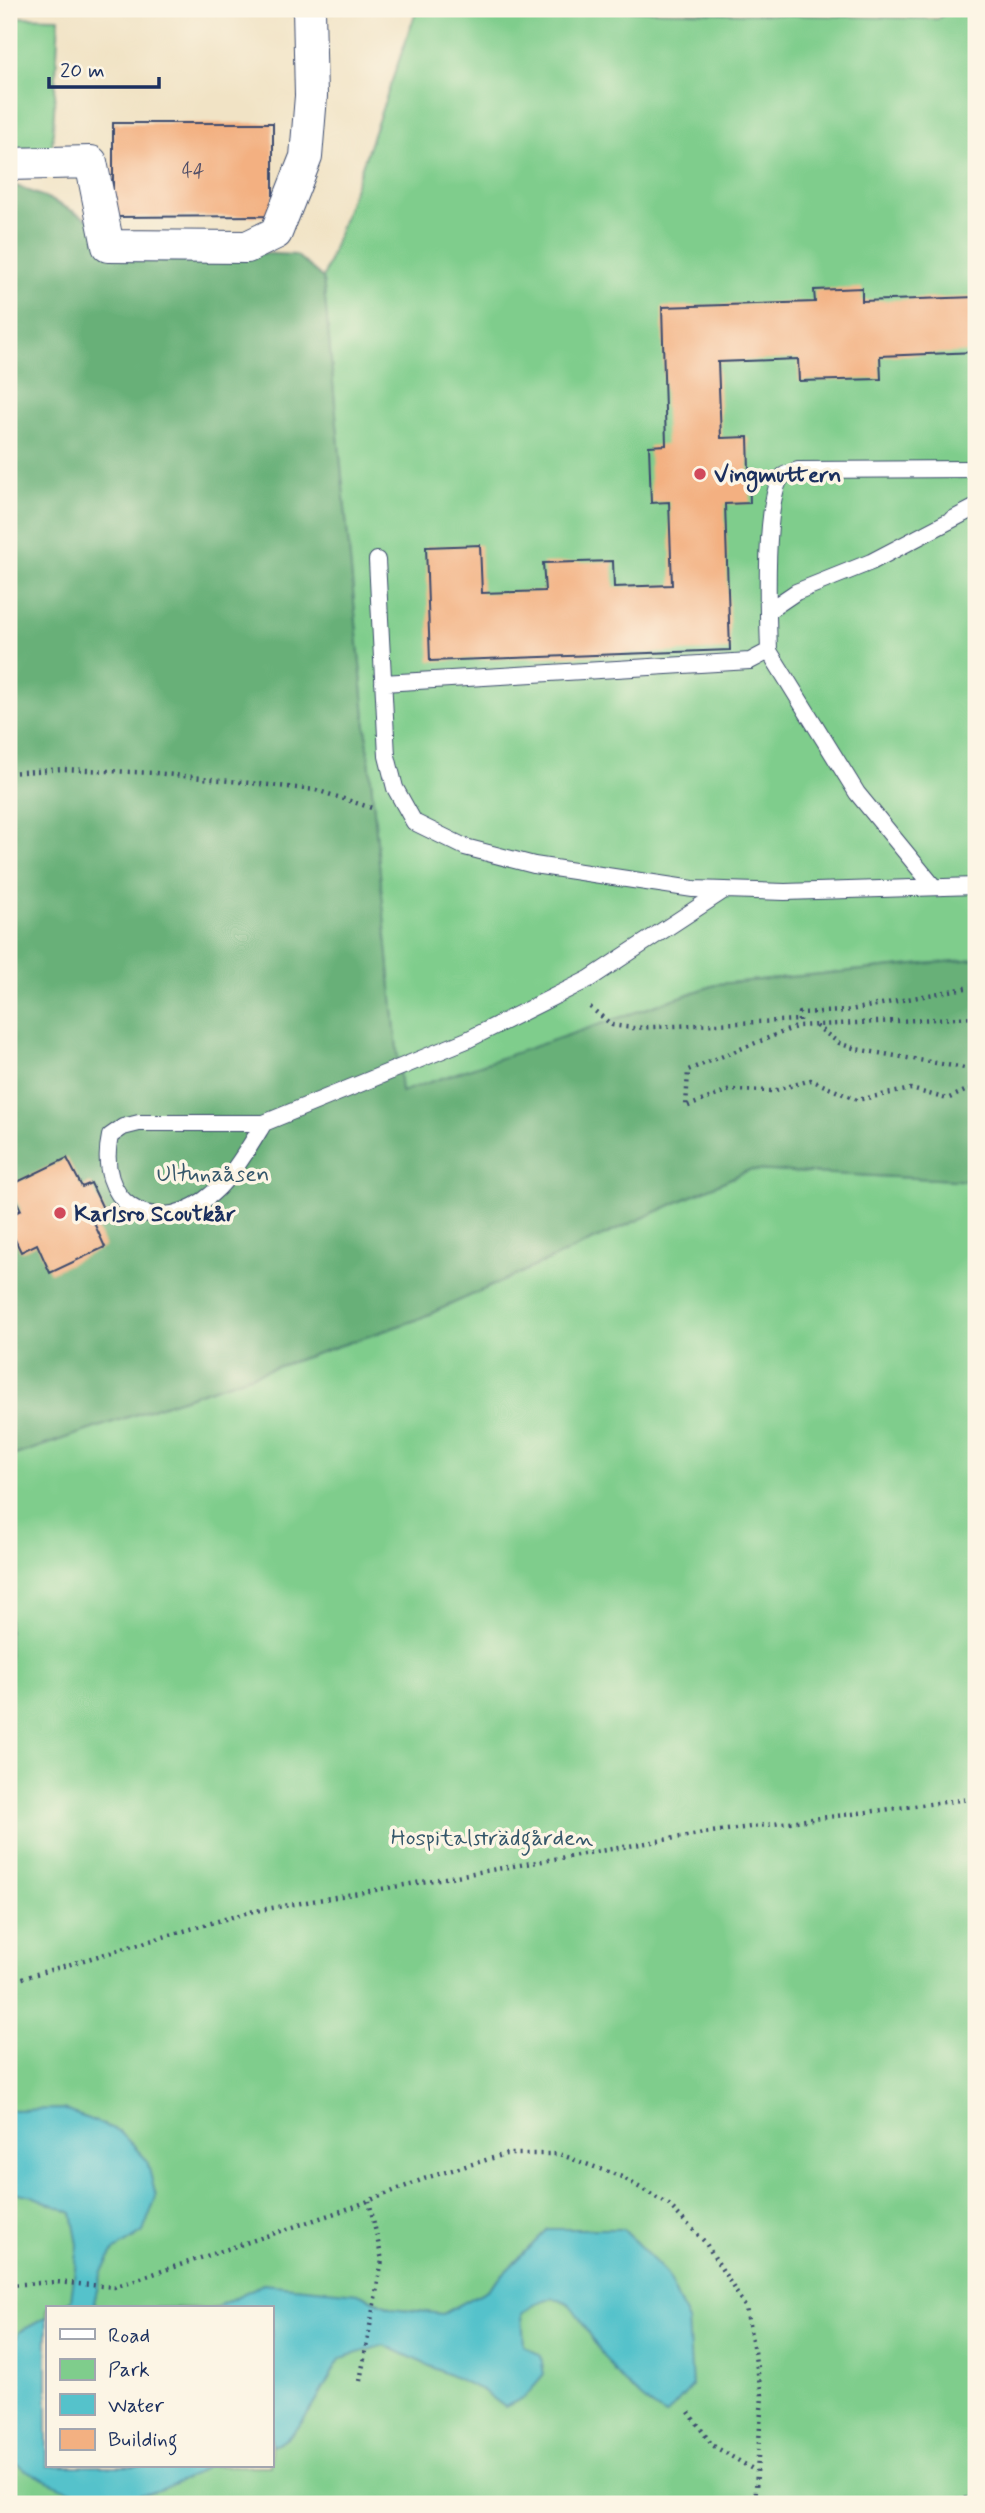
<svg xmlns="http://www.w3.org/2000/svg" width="985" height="2513" font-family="Mynerve,sans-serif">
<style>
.green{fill:#7fcd8c;stroke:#4d7e75;stroke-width:2;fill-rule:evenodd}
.forest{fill:#67b078;stroke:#41706b;stroke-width:2}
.water{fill:#55c2cb;stroke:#387894;stroke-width:2}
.building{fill:#f3b081}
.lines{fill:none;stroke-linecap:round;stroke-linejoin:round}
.service-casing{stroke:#3b4a6d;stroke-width:18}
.minor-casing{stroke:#3b4a6d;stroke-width:34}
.path{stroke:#3b4a6d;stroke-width:4.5;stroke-dasharray:2 5;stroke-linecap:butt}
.service{stroke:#fff;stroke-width:16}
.minor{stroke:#fff;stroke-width:32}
.poi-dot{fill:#d1495b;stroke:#fcf5e5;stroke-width:2.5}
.labels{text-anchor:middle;stroke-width:7;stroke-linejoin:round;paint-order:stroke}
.number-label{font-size:19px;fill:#514f67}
.poi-label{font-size:23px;font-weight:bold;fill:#1b2f5e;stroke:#fcf5e5;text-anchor:start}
.park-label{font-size:23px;fill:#34566a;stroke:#fcf5e5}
</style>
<rect width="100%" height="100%" fill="#fcf5e5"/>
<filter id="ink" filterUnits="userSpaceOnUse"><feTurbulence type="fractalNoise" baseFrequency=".0143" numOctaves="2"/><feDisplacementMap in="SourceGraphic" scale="14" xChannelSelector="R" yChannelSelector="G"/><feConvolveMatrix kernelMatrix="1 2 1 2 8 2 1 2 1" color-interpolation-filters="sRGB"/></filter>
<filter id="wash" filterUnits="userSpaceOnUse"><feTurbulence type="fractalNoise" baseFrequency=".00686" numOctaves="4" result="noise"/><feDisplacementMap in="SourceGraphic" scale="28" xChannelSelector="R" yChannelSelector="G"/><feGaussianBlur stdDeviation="1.57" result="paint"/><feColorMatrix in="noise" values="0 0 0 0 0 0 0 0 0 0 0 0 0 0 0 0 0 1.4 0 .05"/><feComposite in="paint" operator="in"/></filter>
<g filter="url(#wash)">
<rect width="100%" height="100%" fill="#f1e3c5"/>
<!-- green -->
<path class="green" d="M417,9H585L937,19L947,12H976V959L718,984L401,1093L323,278Z
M9,17L59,18L52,150L9,152Z
M749,1170L976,1181V2504H9V1457L416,1320ZM47,2308H271V2466H47Z"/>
<!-- forest -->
<path class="forest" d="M9,183L47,198L143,247L296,255L323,278L401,1092L718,984L976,959V1181L749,1170L416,1320L9,1457Z"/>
<!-- water -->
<path class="water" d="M63,2109L119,2131L147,2160L156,2197L143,2232L114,2251L102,2271L94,2302L98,2308H60L71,2300L78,2245L72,2213L32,2196L9,2191V2110Z
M548,2229H623L666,2273L688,2321L692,2386L666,2415C632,2397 609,2366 588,2333C582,2324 576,2308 566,2302C549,2293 535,2303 522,2314L524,2345L541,2356L544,2375L525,2397L505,2407L482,2390L384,2345L341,2358C324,2383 301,2441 271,2446V2308H218L221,2304L263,2284L358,2293L392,2308L443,2314L487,2290Z
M47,2317V2466H207C134,2513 81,2505 11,2461L9,2353L19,2332Z"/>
<g id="blocks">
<!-- building -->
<path class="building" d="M113,123H273V216L113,217Z
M862,288V301L976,297V352L880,356L881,379L799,381L798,359L718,362L721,438L748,437L750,503L725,504L730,650L430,661L426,547L480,545L482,593L545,591L543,563L613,561L614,587L672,585L669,502L651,503L649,446L666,445L662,307L815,302L814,290Z
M67,1158L82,1187L91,1183L107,1217L94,1223L105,1247L50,1273L37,1244L21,1252L9,1227V1216L21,1210L9,1186Z"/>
</g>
</g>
<g filter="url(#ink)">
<use href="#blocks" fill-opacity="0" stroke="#3b4a6d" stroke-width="2"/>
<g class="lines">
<!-- service casing -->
<g class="service-casing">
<path id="service" d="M377,560L387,756L395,788L414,822L465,847L534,865L693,889L785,892L976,886
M768,611L796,592L871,562L976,507
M769,651L857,793L934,887
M383,683L750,661L769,651C768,622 763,493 783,476C786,473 794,472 798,470L976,469
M264,1123C248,1149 229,1183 204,1200C148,1238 96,1200 110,1136L123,1127L139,1123H264L467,1040L589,979L723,891"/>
</g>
<!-- minor casing -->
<g class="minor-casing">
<path id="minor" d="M9,164L91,162L108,246L247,247L276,233L306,157L311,96L309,9"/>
</g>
<!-- path -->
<path class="path" d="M9,773L63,769L155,773L316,790L375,809
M590,1007L612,1025L633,1028L799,1020
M976,1017L798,1026L688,1070L686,1107L730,1090L773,1091L811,1080L857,1100L911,1089L947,1099L976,1086
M799,1021V1013L845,1011L976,986
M816,1026L839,1043L856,1049L976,1070
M9,1982L249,1912L704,1833L976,1798
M9,2285L56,2282L114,2287L353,2207L429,2177L506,2154H559L622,2177L669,2205L705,2242L746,2308L762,2395L755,2504
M360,2381L382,2260L369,2201
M689,2412L712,2445L756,2471
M866,2504L976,2498"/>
<!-- service -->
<use href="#service" class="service"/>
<!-- minor -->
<use href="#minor" class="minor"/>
</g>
</g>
<!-- markers -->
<g class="poi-dot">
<circle cx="700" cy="474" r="7"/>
<circle cx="60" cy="1213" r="7"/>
</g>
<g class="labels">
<!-- number labels -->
<g class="number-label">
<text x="193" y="177">44</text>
</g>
<!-- poi labels -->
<g class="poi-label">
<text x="714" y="482">Vingmuttern</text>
<text x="74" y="1221">Karlsro Scoutkår</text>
</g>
<!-- park labels -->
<g class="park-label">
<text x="213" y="1181">Ultunaåsen</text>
<text x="492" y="1845">Hospitalsträdgården</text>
</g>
</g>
<!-- margin -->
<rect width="985" height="2513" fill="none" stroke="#fcf5e5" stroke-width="35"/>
<!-- legend -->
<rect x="46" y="2306" width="228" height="161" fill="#fcf5e5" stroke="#a2a6af" stroke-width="2"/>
<rect x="60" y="2329" width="35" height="10" fill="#ffffff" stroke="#a2a6af" stroke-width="2"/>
<text x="108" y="2342" font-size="21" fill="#1b2f5e">Road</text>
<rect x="60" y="2359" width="35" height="21" fill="#7fcd8c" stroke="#a2a6af" stroke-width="2"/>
<text x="108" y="2376" font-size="21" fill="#1b2f5e">Park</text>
<rect x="60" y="2394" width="35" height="21" fill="#55c2cb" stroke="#a2a6af" stroke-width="2"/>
<text x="108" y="2412" font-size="21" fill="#1b2f5e">Water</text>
<rect x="60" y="2429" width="35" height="21" fill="#f3b081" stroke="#a2a6af" stroke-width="2"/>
<text x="108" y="2446" font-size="21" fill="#1b2f5e">Building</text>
<!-- scale -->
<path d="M49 77v10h110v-10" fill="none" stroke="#1b2f5e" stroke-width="3.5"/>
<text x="60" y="77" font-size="21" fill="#1b2f5e" stroke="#fcf5e5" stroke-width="5" paint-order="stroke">20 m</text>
</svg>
